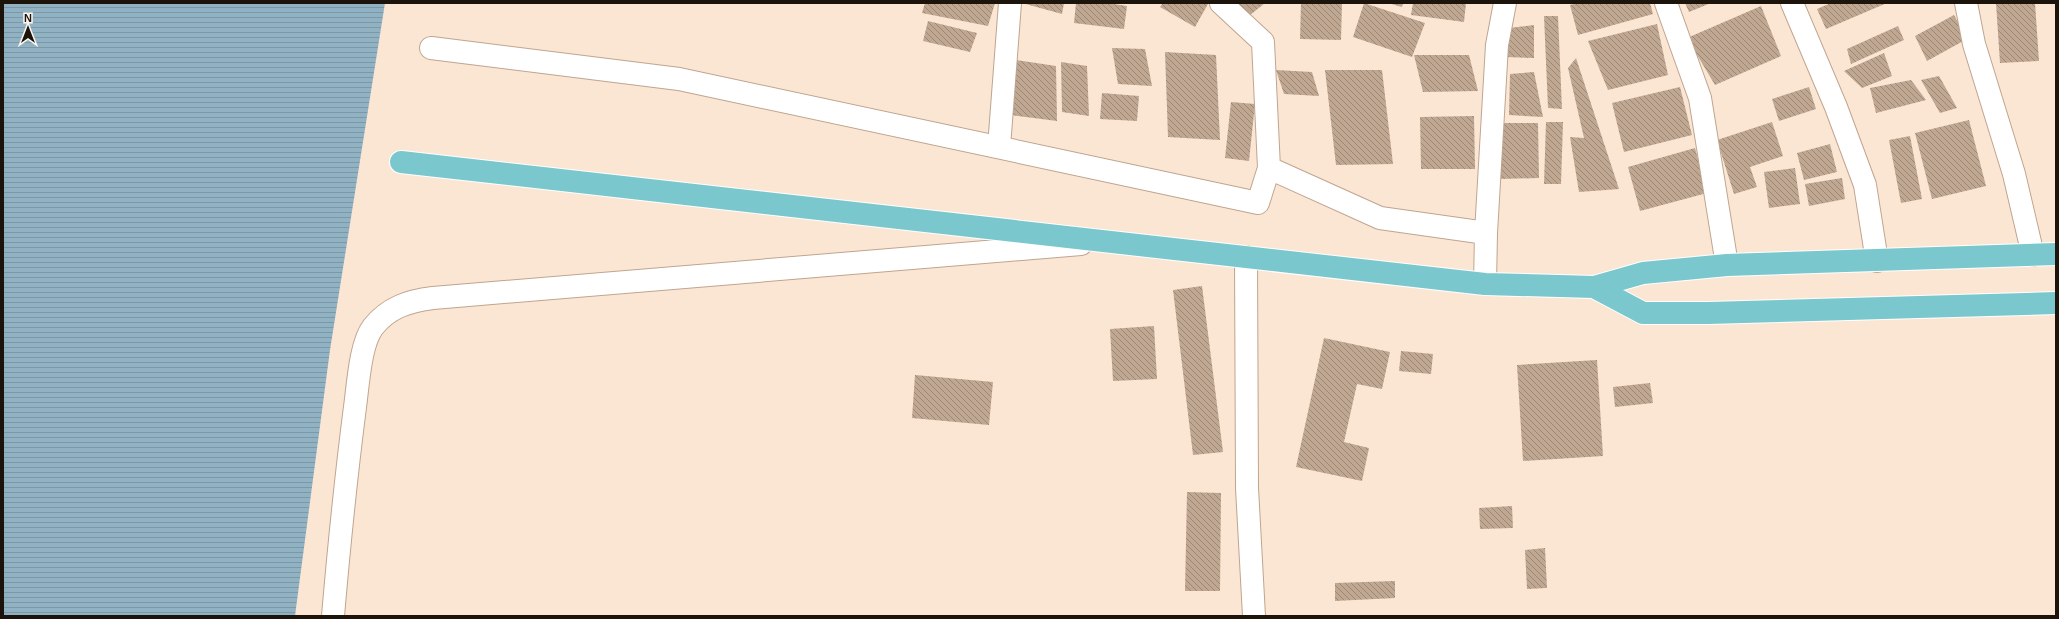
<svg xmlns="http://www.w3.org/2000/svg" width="2059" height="619" font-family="Arial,sans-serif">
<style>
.water{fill:url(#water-rules)}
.building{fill:url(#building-back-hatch)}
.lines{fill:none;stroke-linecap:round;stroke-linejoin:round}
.minor-casing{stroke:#bfa590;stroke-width:24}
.primary-casing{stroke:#fff;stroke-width:24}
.minor{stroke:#fff;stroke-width:22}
.primary{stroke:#7ac8cd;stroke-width:22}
</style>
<defs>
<pattern id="water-rules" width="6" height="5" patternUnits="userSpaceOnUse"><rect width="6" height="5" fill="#90b2c3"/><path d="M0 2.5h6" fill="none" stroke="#7c98a6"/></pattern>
<pattern id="building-back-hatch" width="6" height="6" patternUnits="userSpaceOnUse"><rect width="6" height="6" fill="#c0a792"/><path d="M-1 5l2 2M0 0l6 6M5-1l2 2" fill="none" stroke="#9b8775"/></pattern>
</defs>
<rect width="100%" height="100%" fill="#fbe6d4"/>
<!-- water -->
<path class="water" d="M3,3H385L330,350L295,616H3Z"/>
<!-- building -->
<path class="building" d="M925,3H995L988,26L922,13Z
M1022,3H1064L1062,14Z
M1076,3H1107L1127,6L1124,29L1074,23Z
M1163,3H1205L1208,4L1195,27L1160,7Z
M1229,3H1265L1244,20Z
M1301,3H1342L1341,40L1300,39Z
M1364,3L1425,23L1412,57L1353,37Z
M1388,3H1403L1402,7Z
M1413,3H1466L1464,22L1411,15Z
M1578,3H1650L1653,14L1578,35L1570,5Z
M1685,3H1711L1689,12Z
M1831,3H1887L1826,29L1817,9Z
M1996,3H2035L2039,61L2000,63Z
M1761,6L1781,56L1715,85L1687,38Z
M1954,15L1967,39L1927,61L1915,36Z
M1544,16H1558L1562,109L1548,108Z
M928,21L977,33L970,52L923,41Z
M1657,24L1668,75L1608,90L1588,41Z
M1534,25V58L1505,57L1509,28Z
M1898,26L1904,40L1851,64L1847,49Z
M1112,48L1145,49L1152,86L1118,84Z
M1165,52L1216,55L1220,140L1168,137Z
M1884,53L1892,76L1862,88L1844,71Z
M1414,55H1469L1478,91L1423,92Z
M1576,58L1619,189L1579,192L1570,137L1584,138L1568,68Z
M1010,59L1056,66L1057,121L1011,115Z
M1061,62L1087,66L1089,116L1062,112Z
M1276,70L1312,72L1319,96L1284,94Z
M1325,70H1382L1393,164L1336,165Z
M1534,72L1543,117L1509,115L1510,74Z
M1939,76L1957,108L1940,113L1921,80Z
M1911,80L1926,100L1876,113L1870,88Z
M1680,87L1692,135L1624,152L1612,103Z
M1809,87L1816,109L1779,121L1772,99Z
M1102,93L1139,96L1137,121L1100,119Z
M1231,102L1255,104L1249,161L1225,158Z
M1474,116L1475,169H1421L1420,117Z
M1969,120L1986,186L1932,199L1915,133Z
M1546,122H1563L1561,184H1544Z
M1772,122L1783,156L1750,167L1757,187L1734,194L1717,140Z
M1497,123H1538L1539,178L1499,179Z
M1910,136L1922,199L1901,203L1889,140Z
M1830,144L1837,172L1804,180L1797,153Z
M1695,148L1707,193L1640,211L1628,167Z
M1795,168L1800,204L1769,208L1764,172Z
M1842,178L1845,199L1809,206L1805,184Z
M1202,286L1223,452L1193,455L1173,290Z
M1154,326L1157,379L1113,381L1110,329Z
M1324,338L1390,352L1382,389L1357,384L1344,442L1369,448L1362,481L1296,467Z
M1401,351L1433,354L1431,374L1399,371Z
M1597,360L1603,456L1523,461L1517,365Z
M915,375L993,382L989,425L912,418Z
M1650,383L1653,403L1615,407L1613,387Z
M1187,492L1221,493L1220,591H1185Z
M1512,506L1513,528L1480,529L1479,508Z
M1545,548L1547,588L1527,589L1525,550Z
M1395,581V598L1335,601V583Z"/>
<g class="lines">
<!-- minor casing -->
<g class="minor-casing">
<path id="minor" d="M1221,3L1263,42L1269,168
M1666,3L1700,98L1727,265
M1792,3L1836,107L1865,185L1877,261
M1966,3L1974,44L2014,174L2033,255
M431,48L679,79L1258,203L1269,168L1380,218L1486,233L1485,284
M999,147L1010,3
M1486,233L1497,45L1505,3
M1246,257L1247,488L1254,616
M333,616C339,546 346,477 355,407C358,386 360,344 373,327C389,307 409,301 433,298L1081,244"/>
</g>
<!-- primary casing -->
<g class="primary-casing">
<path id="primary" d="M401,162L1485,284L1594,287L1643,273L1727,265L2056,254
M1594,287L1643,313H1708L2056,303"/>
</g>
<!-- minor -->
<use href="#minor" class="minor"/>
<!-- primary -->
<use href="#primary" class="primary"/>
</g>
<!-- border -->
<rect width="2059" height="619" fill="none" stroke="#1c130b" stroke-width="8"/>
<!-- north arrow -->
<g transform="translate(28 28)" stroke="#fcf6f2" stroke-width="3" paint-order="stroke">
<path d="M0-3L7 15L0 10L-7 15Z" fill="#1c130b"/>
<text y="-6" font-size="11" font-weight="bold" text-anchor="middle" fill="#1c130b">N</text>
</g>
</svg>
